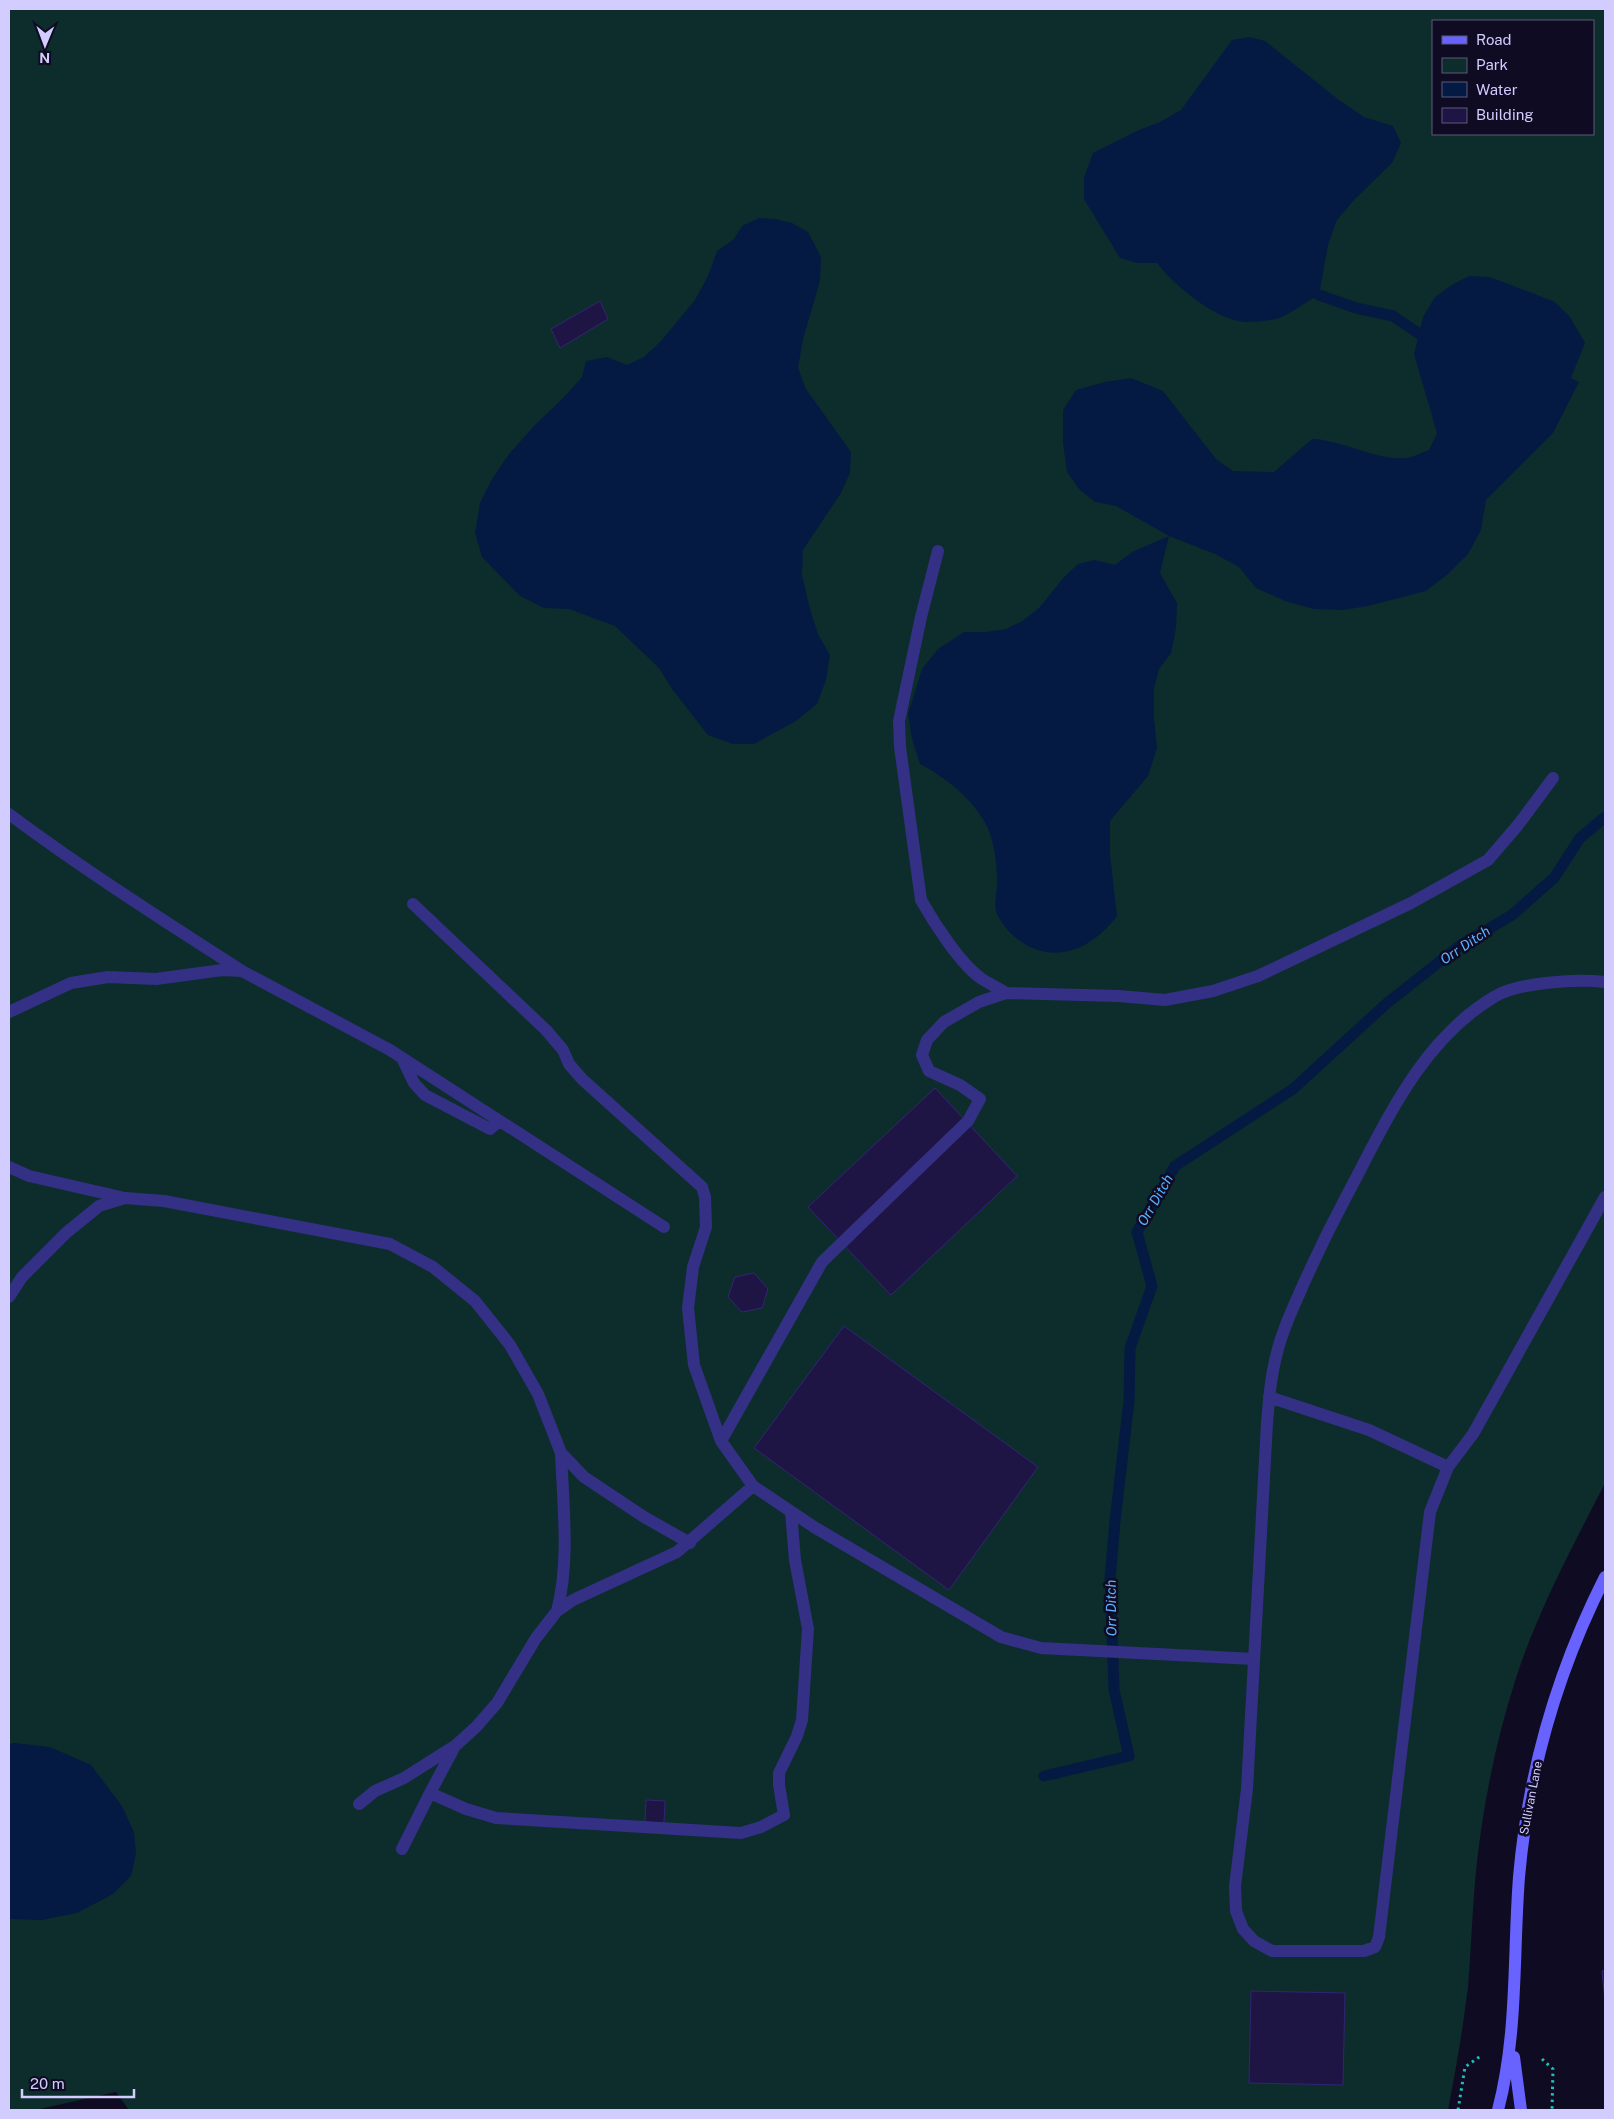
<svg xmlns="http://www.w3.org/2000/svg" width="1614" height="2119" font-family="'Public Sans',sans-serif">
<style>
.green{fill:#0d2d2c;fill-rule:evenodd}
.water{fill:#041a42}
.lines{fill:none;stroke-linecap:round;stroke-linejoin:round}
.stream{stroke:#041a42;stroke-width:11}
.building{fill:#1f1545;stroke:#342474}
.path{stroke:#20bfb6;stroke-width:3;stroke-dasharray:2.5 4;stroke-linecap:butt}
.lane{stroke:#343086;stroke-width:12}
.secondary{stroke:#6863ff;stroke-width:12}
.labels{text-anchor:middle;stroke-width:5;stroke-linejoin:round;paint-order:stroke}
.street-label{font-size:12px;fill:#d2ccff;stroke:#0f0b22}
.water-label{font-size:14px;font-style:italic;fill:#5ab1ff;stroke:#0f0b22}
</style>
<rect width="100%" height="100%" fill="#0f0b22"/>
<!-- green -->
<path class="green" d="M9,9H1605V1483C1573,1546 1538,1610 1516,1678C1495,1743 1481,1814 1475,1882C1472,1917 1471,1952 1468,1987C1463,2028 1456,2069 1448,2110H129L116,2092L35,2110H9ZM1433,21H1593V134H1433Z"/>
<!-- water -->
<path class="water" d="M1249,37L1265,41L1339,100L1364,117L1393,126L1401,143L1392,163L1354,200L1337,220L1328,245L1319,295C1307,301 1288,316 1276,319C1267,321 1254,322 1245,322C1215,320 1174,285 1157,263H1137L1120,258L1084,199V178L1093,153L1139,130L1160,122L1181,110L1232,40Z
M759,218L775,219L792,223L808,232L821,257L820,281L803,339L798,368L806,389L851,452L850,473L841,493L803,550L802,575L810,609L818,634L830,655L826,680L817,704L796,721L754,744H733L708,735L672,689L659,668L615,626L569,609L544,608L520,596L482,557L475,533L480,503L492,479L509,454L535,425L564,397L582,377L586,361L607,357L627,365L644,357L661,341L695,300L708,276L717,251L734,239L742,226Z
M1469,276L1490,277L1555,302L1570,317L1585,343L1571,378L1579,382L1553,433L1486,500L1481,530L1468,554L1448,574L1426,591L1368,606L1343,610L1314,609L1285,601L1256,588L1239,567L1215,554L1169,536L1160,573L1177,603L1176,628L1171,653L1159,669L1154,689V718L1157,748L1148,776L1110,821V854L1117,916C1091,950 1053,967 1016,938C1009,932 999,921 996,911C994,903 997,892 997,884C997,865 995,839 984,821C970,797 945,777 920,764L912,739L908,714L922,669L938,649L964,632H985L1006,629L1022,621L1039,608L1065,576L1078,564L1094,560L1115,565L1132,552L1169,536L1116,506L1095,502L1079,489L1067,472L1063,443V410L1076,390L1105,382L1131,378L1163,391L1216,459L1233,471L1274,472L1312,439C1344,440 1376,461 1407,458C1414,457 1422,452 1429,450L1437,433L1414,354L1423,317L1435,297L1453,284Z
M14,1743L50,1747L91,1765L122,1806L134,1832L136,1854L131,1876L113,1894L77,1913L42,1920L9,1919V1744Z"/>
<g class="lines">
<!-- stream -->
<path class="stream" d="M1319,295L1356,308L1393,316L1418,333
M1044,1776L1129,1756L1114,1690L1110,1579L1115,1521L1129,1401L1130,1348L1152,1286L1137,1232L1175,1166L1293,1089L1386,1004L1458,947L1512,915L1554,878L1580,838L1605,817"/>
</g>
<!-- building -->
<path class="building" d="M600,301L608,319L560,348L551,329Z
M935,1088L1017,1176L891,1295L808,1207Z
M754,1273L768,1289L762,1308L742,1312L728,1297L735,1277Z
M844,1326L1038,1467L949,1590L754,1448Z
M646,1800L665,1801L664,1823L645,1822Z
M1605,1970V2001L1602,1971Z
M1251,1991L1345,1993L1343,2085L1249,2083Z"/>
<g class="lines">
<!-- path -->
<path class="path" d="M1542,2059L1553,2069L1552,2110
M1458,2110L1465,2067L1482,2055"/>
<!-- lane -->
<path class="lane" d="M938,551L921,617L899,721L900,747L921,900C934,923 961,965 982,979C990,984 998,988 1006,993
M9,814C84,870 163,920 242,971
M413,904L546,1030L563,1050L569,1064L582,1079L702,1187L705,1197L706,1227L693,1267L688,1308L694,1365L721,1441L753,1486L814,1527L1001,1637L1041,1648L1254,1659
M1605,982C1577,979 1518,982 1494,997C1420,1041 1385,1124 1346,1197C1329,1229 1314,1260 1300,1292C1292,1310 1283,1329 1278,1349C1271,1373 1269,1398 1267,1423L1247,1789L1235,1886L1236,1911L1243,1929L1254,1941L1272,1951H1364L1375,1947L1379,1937L1430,1512L1448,1467L1473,1434L1605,1197
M9,1012L71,983L108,977L156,979L222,970L242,971L390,1050L664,1227
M402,1058L414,1083L425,1095L490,1129L499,1121
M9,1167L29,1176L125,1198
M9,1297L22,1277L66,1233L99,1206L125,1198L164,1201L390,1244L433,1267L475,1301L510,1345L538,1394L561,1453
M1269,1397L1369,1430L1448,1467
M721,1441L822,1262L968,1121L980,1099L960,1085L929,1071L922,1055L927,1040L944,1022L979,1002L1006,993L1119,996L1165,1000L1213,991L1258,976L1411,903L1488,860L1518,825L1553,778
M753,1486L677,1552L573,1600L557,1611L536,1638L497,1703L476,1727L455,1746L430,1793L466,1809L496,1818L741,1833L761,1827L784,1815L779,1785V1773L797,1736L802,1720L808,1629L795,1560L791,1512
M557,1611C570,1563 563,1503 561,1453L584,1477L644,1517L690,1543
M359,1804L375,1791L404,1778L453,1747
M402,1849L430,1793"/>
<!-- secondary -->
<path class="secondary" d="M1514,2057L1521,2110
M1498,2110C1518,2034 1513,1956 1519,1877C1528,1773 1558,1670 1605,1577"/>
</g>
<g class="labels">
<!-- street labels -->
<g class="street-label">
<text transform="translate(1531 1798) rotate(-79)" y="4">Sullivan Lane</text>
</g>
<!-- water labels -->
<g class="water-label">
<text transform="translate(1465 945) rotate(-34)" y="5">Orr Ditch</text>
<text transform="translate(1155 1200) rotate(-60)" y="5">Orr Ditch</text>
<text transform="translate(1111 1608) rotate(-91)" y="5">Orr Ditch</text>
</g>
</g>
<!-- border -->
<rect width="1614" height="2119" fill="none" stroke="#d2ccff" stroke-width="20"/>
<!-- legend -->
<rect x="1432" y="20" width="162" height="115" fill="#0f0b22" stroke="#5d587a"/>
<rect x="1442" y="36" width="25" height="8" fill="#6863ff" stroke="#5d587a"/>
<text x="1476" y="45" font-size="15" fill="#d2ccff">Road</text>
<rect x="1442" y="58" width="25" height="15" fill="#0d2d2c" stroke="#5d587a"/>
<text x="1476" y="70" font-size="15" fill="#d2ccff">Park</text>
<rect x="1442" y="82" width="25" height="15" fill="#041a42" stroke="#5d587a"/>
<text x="1476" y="95" font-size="15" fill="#d2ccff">Water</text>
<rect x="1442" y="108" width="25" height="15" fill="#1f1545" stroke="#5d587a"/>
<text x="1476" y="120" font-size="15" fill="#d2ccff">Building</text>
<!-- north arrow -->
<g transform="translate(45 45) rotate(181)" stroke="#0f0b22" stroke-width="4" paint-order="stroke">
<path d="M0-4L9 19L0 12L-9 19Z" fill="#d2ccff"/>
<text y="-8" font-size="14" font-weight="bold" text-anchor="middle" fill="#d2ccff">N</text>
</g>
<!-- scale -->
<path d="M22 2089v8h112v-8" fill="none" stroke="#d2ccff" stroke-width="2.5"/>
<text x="30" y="2089" font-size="15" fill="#d2ccff" stroke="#0f0b22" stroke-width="4" paint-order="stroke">20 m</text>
</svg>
